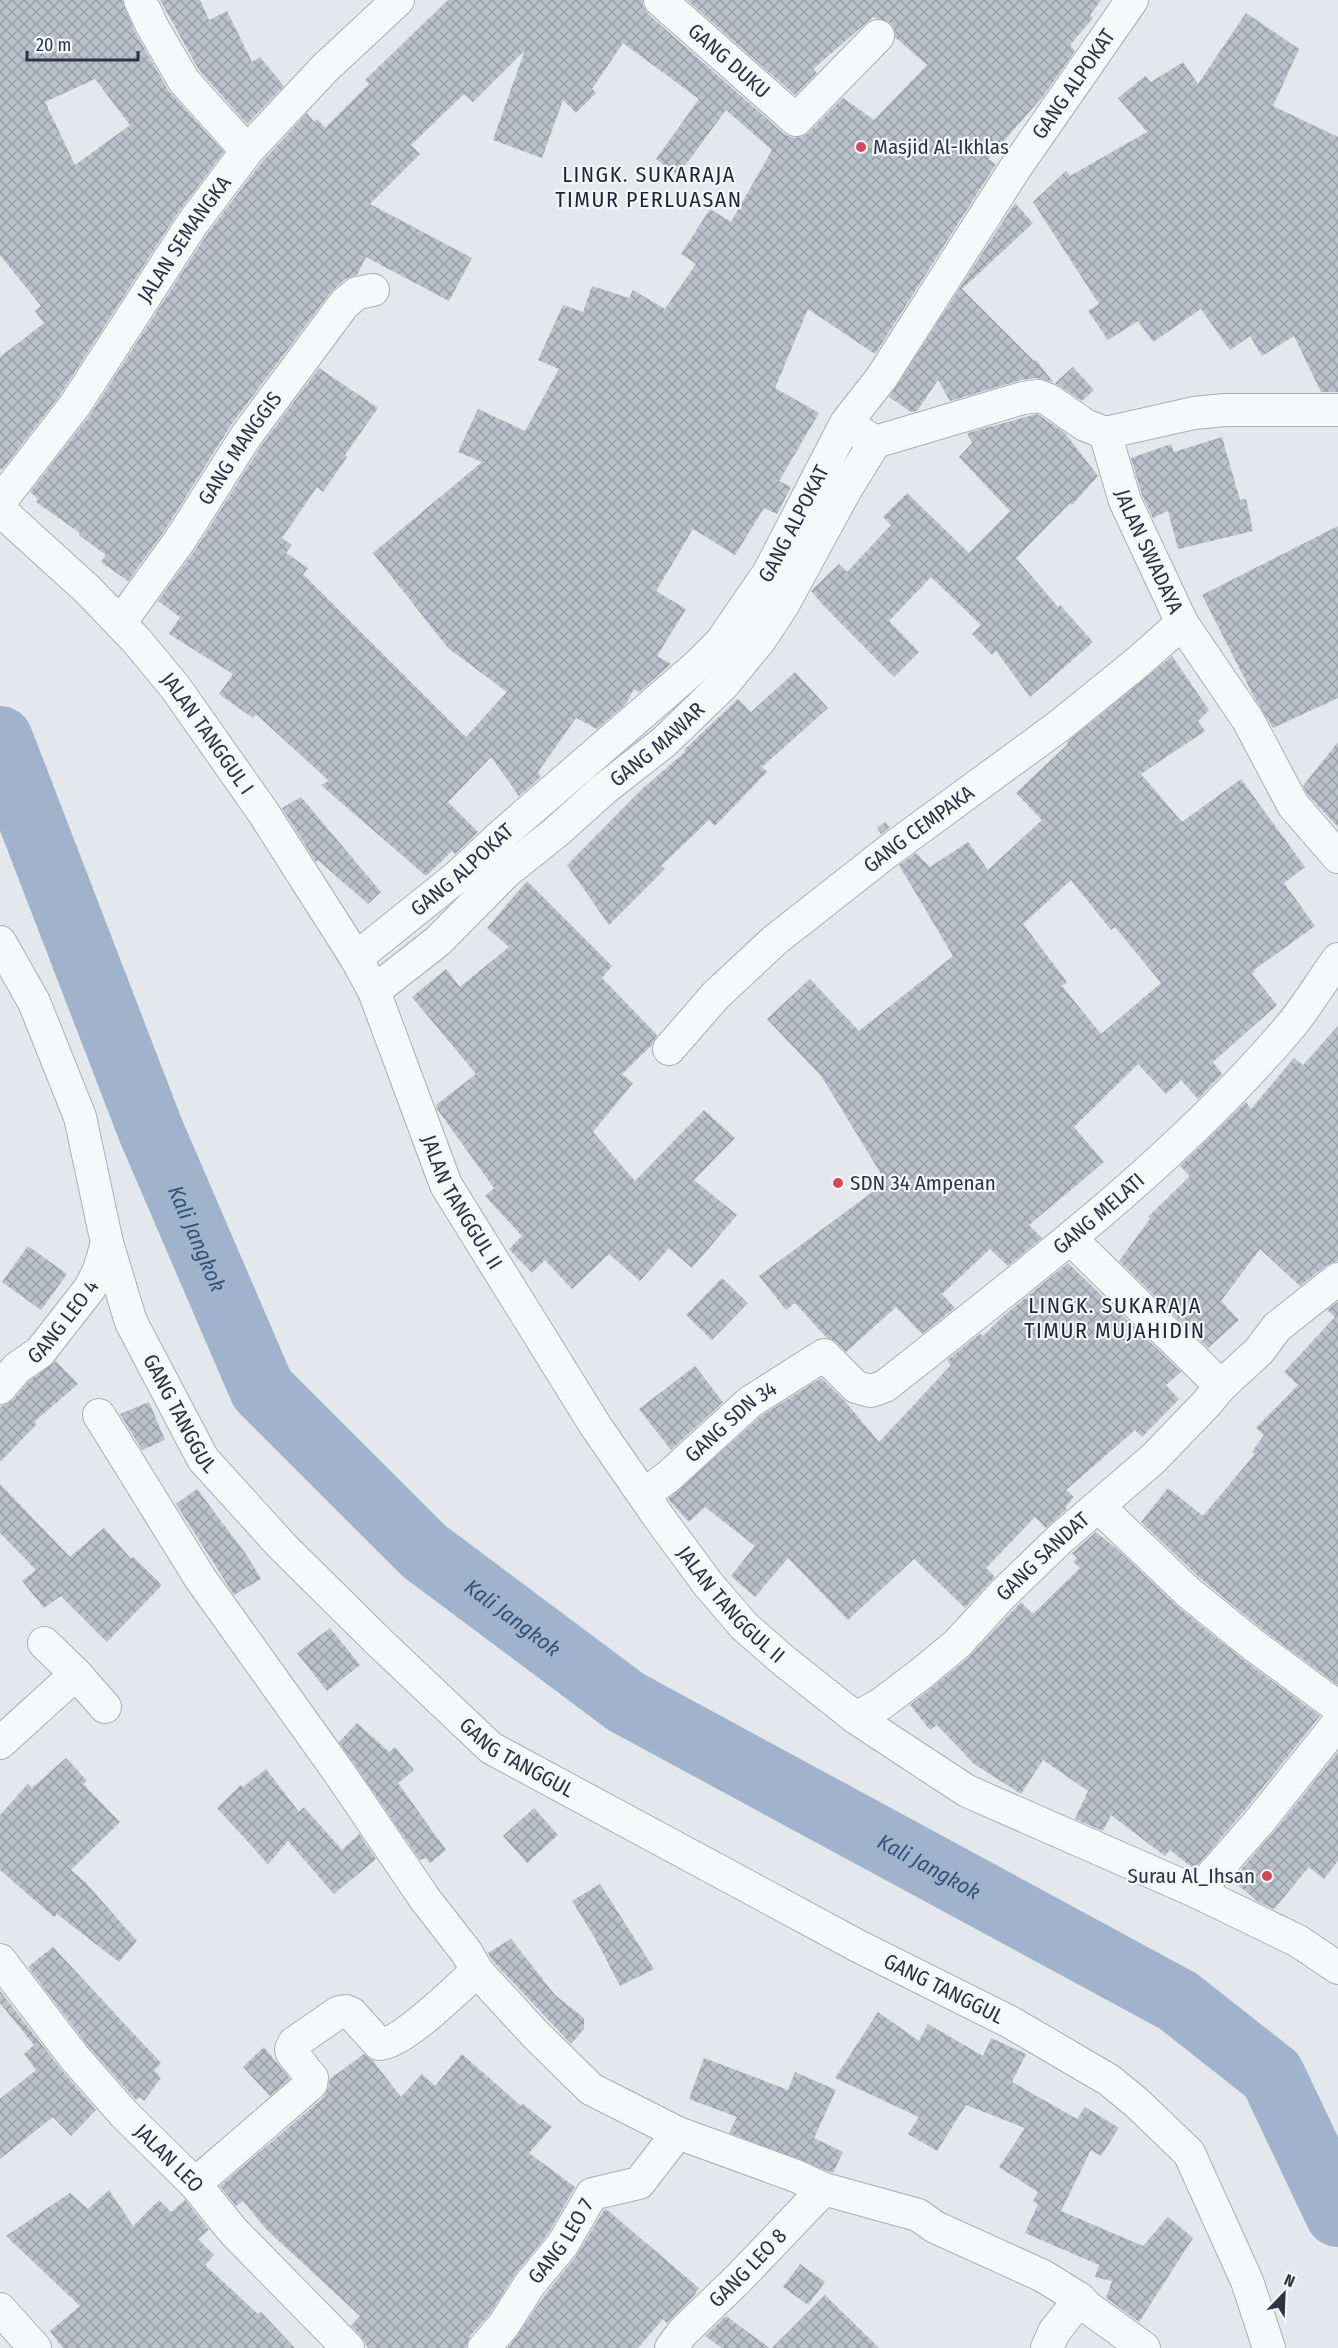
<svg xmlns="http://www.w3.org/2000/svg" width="1338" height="2348" font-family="'Fira Sans Condensed',sans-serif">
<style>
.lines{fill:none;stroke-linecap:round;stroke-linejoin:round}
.river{stroke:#9fb4cc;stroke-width:66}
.building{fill:url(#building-cross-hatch);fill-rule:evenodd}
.minor-casing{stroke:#a9aeb7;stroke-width:34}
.minor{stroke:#f7f8fa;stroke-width:32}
.poi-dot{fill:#d1495b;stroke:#f4f6f9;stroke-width:2}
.labels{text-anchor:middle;stroke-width:4.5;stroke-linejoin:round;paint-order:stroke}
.street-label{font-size:21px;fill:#2b3445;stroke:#f4f6f9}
.poi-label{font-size:21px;fill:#2b3445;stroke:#f4f6f9;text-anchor:start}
.neighbourhood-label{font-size:22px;letter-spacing:1.5px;fill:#1d2536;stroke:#f4f6f9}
.water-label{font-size:22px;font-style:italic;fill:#34527a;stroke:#f4f6f9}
</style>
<defs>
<pattern id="building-cross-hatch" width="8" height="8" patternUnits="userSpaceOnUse" patternTransform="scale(1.5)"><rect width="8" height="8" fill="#bbc0ca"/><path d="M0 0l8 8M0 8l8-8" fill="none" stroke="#989da6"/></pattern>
</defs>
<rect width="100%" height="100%" fill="#e4e7ec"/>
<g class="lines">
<!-- river -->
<path class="river" id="s1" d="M0,739L151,1131L262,1389L424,1551L626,1702L1178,2001L1272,2075L1338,2214"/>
</g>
<!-- building -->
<path class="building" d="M0,0H122L136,34L168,90L224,152L177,214L60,395L2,470L0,468V357L44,323L35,311L41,306L0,255ZM95,79L130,125L75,165L45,102Z
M160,0H200L209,20L227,11L252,62L260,57L284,86L247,124L199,70Z
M448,0H643V6L648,14L784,134L793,138L801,137L808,133L843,98L874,120L927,65L895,37V31L890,23L873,17L813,69L817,73L795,95L687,0H1101L1090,15L1093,18L1070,45L1075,51L1044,95L988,159L996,164L875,354L808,309L775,388L819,413L779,481L791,487L777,514L764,508L735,555L693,529L656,591L686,609L657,656L671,664L639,692L634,689L626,704L597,729L576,718L538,772L541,777L519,796L491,757L448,802L478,832L455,854L452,851L426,876L321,785L329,781L256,714L253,718L219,694L233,674L169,634L180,617L158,601L195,550L261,446L319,368L378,408L345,455L347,457L323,492L317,487L282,538L292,545L286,553L308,568L303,574L466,737L507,692L448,648L373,553L482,462L458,452L478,409L525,431L559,369L538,360L563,305L583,312L592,286L629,298L633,290L665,309L696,264L681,254L710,209L731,222L772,150L726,110L678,175L656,159L699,99L623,43L592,89L596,93L576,113L563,100L542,158L493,140L525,50L473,102L464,94L411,145L420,154L370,204L472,258L449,301L366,257L357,275L345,279L330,293L231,425L165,530L128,581L101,562L106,555L79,535L80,533L36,502L38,499L30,492L90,415L207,234L261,163L307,113L314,122L317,119L325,128L369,84L365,80Z
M1246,13L1299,49L1273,106L1338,137V392H1321L1294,336L1262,356L1250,336L1230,350L1201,309L1153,342L1138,321L1108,340L1088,311L1099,304L1033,202L1066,171L1070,176L1147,132L1118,98L1145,76L1151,82L1183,62L1198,84Z
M1015,203L1033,223L962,289L1034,361L1036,360L1053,382L1037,378L1021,380L950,401L938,380L917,411L911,412L889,397Z
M1073,367L1094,390L1082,401L1055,383Z
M1037,414L1064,432L1098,476L1072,505L1070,503L1016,558L1058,607L1060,605L1093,642L1030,697L996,651L992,655L972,634L981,625L931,577L889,621L919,652L894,677L822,604L811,591L839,564L847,572L891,525L883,517L907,493L969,553L1010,511L959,457L972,443L967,433Z
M1222,437L1240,500L1246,499L1253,531L1178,549L1168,511L1153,518L1142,495L1131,458L1171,444L1174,452Z
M1338,526V698L1273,728L1253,695L1202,595Z
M1172,656L1209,710L1198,721L1205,731L1141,774L1182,822L1241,779L1305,867L1284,883L1315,926L1254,970L1255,972L1252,974L1277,1005L1213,1062L1222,1074L1198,1099L1181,1080L1166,1094L1138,1064L1074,1127L1104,1162L1029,1225L1042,1238L1008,1266L990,1249L942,1294L955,1308L922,1334L896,1307L846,1352L836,1342L827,1338L795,1303L786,1310L759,1276L886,1182L822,1077L767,1019L810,979L859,1031L953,956L899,865L916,853L930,867L968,842L988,870L1042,820L1016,793L1068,744L1067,742ZM1071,880L1111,930L1115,927L1161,983L1101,1034L1062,986L1067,982L1023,924Z
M795,672L828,708L762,767L767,772L715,826L709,820L661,866L665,869L609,925L567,865L641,790L685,752L684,750L738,699L751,712Z
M1338,742V827L1308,795L1303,786Z
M301,797L381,892L368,904L318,860L316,862L282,808Z
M885,822L890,827L881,834L877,828Z
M527,881L612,966L602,978L657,1035L651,1046L622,1074L633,1083L593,1132L635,1181L704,1110L735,1138L694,1180L737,1215L692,1268L669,1248L640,1281L609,1254L572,1289L545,1260L532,1273L509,1249L522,1236L485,1196L494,1188L437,1109L436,1105L476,1074L412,997L446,969L460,987L509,947L487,928Z
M1338,1026V1261L1327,1265L1300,1286L1260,1249L1221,1301L1239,1320L1208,1348L1119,1261L1150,1219L1148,1217L1190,1176L1180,1166L1246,1102L1251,1109L1294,1058L1303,1065Z
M28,1246L67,1274L41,1310L2,1282Z
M1068,1263L1181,1372L1166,1385L1179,1399L1142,1437L1135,1430L1066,1490L1074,1497L1065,1507L1067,1509L1046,1528L1035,1517L986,1568L995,1577L965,1608L914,1559L848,1620L788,1558L755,1597L731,1576L755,1546L705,1507L689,1522L668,1499L761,1416L821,1378L844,1400L879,1442L951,1365L947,1360L980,1334L983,1336L1001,1318Z
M722,1278L748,1303L712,1340L686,1315Z
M1338,1302V1685L1263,1630L1200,1578L1141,1522L1168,1488L1203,1516L1255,1454L1252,1452L1264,1435L1256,1428L1298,1385L1284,1372L1335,1317L1327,1310Z
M56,1361L78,1384L34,1422L37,1424L0,1462V1407L13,1400L29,1381Z
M695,1366L723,1402L671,1450L639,1409Z
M149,1402L165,1440L142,1450L120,1414Z
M0,1484L70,1557L104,1528L131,1559L133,1557L162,1585L107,1642L61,1596L44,1608L22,1581L36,1570L0,1533Z
M197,1489L248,1557L261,1579L234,1595L176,1504Z
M1096,1532L1118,1550L1177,1606L1241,1658L1320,1716L1244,1811L1194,1869L1170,1850L1165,1856L1111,1815L1103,1831L1075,1819L1088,1791L1043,1760L1021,1794L974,1764L937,1725L930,1730L910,1705L968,1658L1021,1602L1033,1614L1080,1568L1073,1562L1077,1558L1072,1553Z
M330,1628L360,1665L327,1691L297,1653Z
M357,1723L389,1752L395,1747L414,1770L398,1783L446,1850L430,1863L426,1858L420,1860L339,1742Z
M1338,1752V1861L1324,1879L1309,1867L1274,1909L1258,1902L1232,1880L1272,1834Z
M66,1758L87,1781L83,1784L120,1822L71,1870L86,1883L137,1941L119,1962L57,1914L54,1917L0,1870V1815L28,1784L32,1788Z
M266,1769L299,1812L304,1807L342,1850L359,1834L376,1859L334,1894L288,1841L268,1864L217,1808L241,1785L243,1787Z
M534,1808L558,1835L527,1863L503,1836Z
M600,1884L654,1969L620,1986L595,1938L572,1901Z
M511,1939L555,1995L584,2018V2029L571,2044L492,1960L488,1953Z
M53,1947L161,2063L154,2070L161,2078L144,2101L140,2097L136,2100L88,2046L28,1967Z
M0,1991L60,2068L96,2110L71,2136L53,2117L0,2159V2099L36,2070L24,2054L34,2045L0,2003Z
M878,2012L919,2041L928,2024L983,2056L991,2038L1026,2054L1012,2082L1077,2119L1085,2107L1119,2128L1101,2156L1091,2150L1061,2211L1143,2246L1168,2217L1193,2238L1139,2322L1106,2298L1112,2281L1095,2277L1099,2265L1025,2233L1038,2204L1033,2201L1038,2192L999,2167L1025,2128L966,2105L937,2151L908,2134L919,2117L835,2078Z
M264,2047L290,2079L270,2096L243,2067Z
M364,2054L373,2061L401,2097L422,2074L435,2086L462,2054L521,2106L523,2104L552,2127L529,2153L575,2187L548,2234L516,2273L489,2315L470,2336L466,2348H368L361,2336L351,2326L360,2316L266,2229L243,2201L236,2206L220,2186L323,2098L328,2088L330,2079Z
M704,2058L788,2090L795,2072L836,2090L814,2138L843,2152L833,2173L729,2133L737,2117L689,2099Z
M109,2190L133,2226L159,2200L171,2212L185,2200L209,2230L198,2239L214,2255L205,2265L258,2314L261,2312L295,2348H63L50,2331L80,2306L6,2236L70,2193L88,2209Z
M606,2209L699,2288L695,2293L696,2294L667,2323L663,2319L638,2348H508L545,2295L577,2255L604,2210Z
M800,2264L825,2282L808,2305L783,2287Z
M825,2295L879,2348H772Z
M726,2316L770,2348H722L705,2336Z"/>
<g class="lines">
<!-- minor casing -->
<g class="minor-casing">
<g id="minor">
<path d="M140,0L152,26L184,81L247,151"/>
<path id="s2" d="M660,0L796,120L878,36"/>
<path id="s3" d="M1338,410H1225L1194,413L1105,433L1125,501L1182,623L1248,720L1293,805L1338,857"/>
<path d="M858,431L875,442L1023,398L1039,396L1049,400L1085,425L1105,433"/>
<path id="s4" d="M0,502L75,405L192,224L247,151L325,68L398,0"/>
<path id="s5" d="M0,510L88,590L136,640L175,687L263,812L356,958L374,991L446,1185L595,1425L660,1519L708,1584L744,1626L784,1661L856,1718L967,1791L1197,1892L1298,1941L1338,1968"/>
<path id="s6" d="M120,623L180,540L246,436L344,304L357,293L373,290"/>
<path id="s7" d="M0,942L34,1002L80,1117L107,1243L131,1322L203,1459L282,1546L379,1642L491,1748L858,1946L1010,2022L1109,2080L1137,2103L1189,2153L1247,2281L1269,2348"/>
<path id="s8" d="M356,958L458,876L504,833L698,665L721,642L769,572L846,423L882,377L1014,170L1132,0"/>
<path id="s9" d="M374,991L438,941L505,873L555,833L604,789L664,742L723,685L760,640L783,605L846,489L875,442"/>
<path id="s10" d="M669,1049L716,995L775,940L887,852L1059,726L1138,662L1182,623"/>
<path d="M1071,1239L1221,1386"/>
<path id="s11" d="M0,1388L17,1368L40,1352L90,1288L99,1270L107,1243"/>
<path d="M99,1415L200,1578L338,1771L425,1899L467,1953L477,1971L535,2034L591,2089L678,2133L796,2176L824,2189L918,2215L935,2227L1043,2276L1080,2299L1086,2306L1144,2348"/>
<path id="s12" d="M644,1495L669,1476L750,1402L824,1355L856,1387L871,1391L885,1386C1025,1275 1171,1166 1288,1029C1306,1008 1321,982 1338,959"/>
<path d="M1099,1507L1188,1592L1252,1644L1338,1707"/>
<path d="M44,1643L76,1674L105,1707"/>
<path id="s13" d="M856,1718L881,1704L922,1673L957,1644L1003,1594L1061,1538L1153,1459L1206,1404L1221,1386L1259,1351L1277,1327L1338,1279"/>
<path d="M0,1743L76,1674"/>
<path d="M1197,1892L1258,1823L1338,1723"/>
<path id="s14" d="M0,1960L74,2057L124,2114L195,2184L234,2232L348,2348"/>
<path d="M195,2184L311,2084L312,2078L292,2053L291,2049L294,2043L339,2012L346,2011L351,2013L379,2044C401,2045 458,1988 477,1971"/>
<path d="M0,2309L35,2348"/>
<path id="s15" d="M484,2348L503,2326L530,2284L563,2244L592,2194L639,2183L677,2134"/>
<path id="s16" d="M671,2348L683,2332L739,2278L824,2189"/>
<path d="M1047,2348L1054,2332L1080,2299"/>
</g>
</g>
<!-- minor -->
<use href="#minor" class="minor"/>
</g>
<!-- markers -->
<g class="poi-dot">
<circle cx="861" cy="147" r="6"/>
<circle cx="838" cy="1183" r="6"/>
<circle cx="1267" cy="1876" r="6"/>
</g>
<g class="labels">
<!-- street labels -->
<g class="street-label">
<text dy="7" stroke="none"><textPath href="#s2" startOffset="92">GANG DUKU</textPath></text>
<text dy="7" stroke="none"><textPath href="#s8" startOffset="1144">GANG ALPOKAT</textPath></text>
<text dy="7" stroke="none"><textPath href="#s4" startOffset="321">JALAN SEMANGKA</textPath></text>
<text dy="7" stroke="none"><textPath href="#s6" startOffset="212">GANG MANGGIS</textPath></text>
<text dy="7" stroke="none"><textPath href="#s8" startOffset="622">GANG ALPOKAT</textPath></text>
<text dy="7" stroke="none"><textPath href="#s3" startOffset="362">JALAN SWADAYA</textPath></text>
<text dy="7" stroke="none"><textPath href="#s5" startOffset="306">JALAN TANGGUL I</textPath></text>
<text dy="7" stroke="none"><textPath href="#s9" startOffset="376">GANG MAWAR</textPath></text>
<text dy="7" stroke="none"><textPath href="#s10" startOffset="334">GANG CEMPAKA</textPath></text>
<text dy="7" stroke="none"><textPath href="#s8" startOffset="138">GANG ALPOKAT</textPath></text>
<text dy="7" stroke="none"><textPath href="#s5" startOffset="842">JALAN TANGGUL II</textPath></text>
<text dy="7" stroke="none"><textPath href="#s12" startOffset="579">GANG MELATI</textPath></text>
<text dy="7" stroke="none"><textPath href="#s11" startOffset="92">GANG LEO 4</textPath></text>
<text dy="7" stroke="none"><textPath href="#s7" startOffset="508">GANG TANGGUL</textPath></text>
<text dy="7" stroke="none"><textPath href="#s12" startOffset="114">GANG SDN 34</textPath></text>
<text dy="7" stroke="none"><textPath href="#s13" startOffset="248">GANG SANDAT</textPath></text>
<text dy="7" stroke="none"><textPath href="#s5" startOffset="1328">JALAN TANGGUL II</textPath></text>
<text dy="7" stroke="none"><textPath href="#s7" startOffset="994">GANG TANGGUL</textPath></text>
<text dy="7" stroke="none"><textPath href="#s7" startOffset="1480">GANG TANGGUL</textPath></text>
<text dy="7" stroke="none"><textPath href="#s14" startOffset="261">JALAN LEO</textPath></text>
<text dy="7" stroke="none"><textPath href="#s15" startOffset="132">GANG LEO 7</textPath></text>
<text dy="7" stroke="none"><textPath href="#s16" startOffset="111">GANG LEO 8</textPath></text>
</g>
<!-- poi labels -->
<g class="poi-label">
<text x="873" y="154">Masjid Al-Ikhlas</text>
<text x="850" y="1190">SDN 34 Ampenan</text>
<text x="1255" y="1883" text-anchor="end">Surau Al_Ihsan</text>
</g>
<!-- neighbourhood labels -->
<g class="neighbourhood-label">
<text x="649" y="182">LINGK. SUKARAJA<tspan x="649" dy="25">TIMUR PERLUASAN</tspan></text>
<text x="1115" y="1313">LINGK. SUKARAJA<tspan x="1115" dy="25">TIMUR MUJAHIDIN</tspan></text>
</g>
<!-- water labels -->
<g class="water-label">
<text dy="8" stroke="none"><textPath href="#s1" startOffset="537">Kali Jangkok</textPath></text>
<text dy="8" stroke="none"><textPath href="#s1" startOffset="1041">Kali Jangkok</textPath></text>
<text dy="8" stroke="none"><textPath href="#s1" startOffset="1527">Kali Jangkok</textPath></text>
</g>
</g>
<!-- north arrow -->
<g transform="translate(1284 2294) rotate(23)" stroke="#f4f6f9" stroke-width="4.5" paint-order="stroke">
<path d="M0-4.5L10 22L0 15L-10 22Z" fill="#2b3445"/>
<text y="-9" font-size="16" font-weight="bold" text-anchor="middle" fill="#2b3445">N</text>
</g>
<!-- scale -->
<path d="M27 51v9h111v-9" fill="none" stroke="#2b3445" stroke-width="3"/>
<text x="36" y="51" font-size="18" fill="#2b3445" stroke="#f4f6f9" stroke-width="4.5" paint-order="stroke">20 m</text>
</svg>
